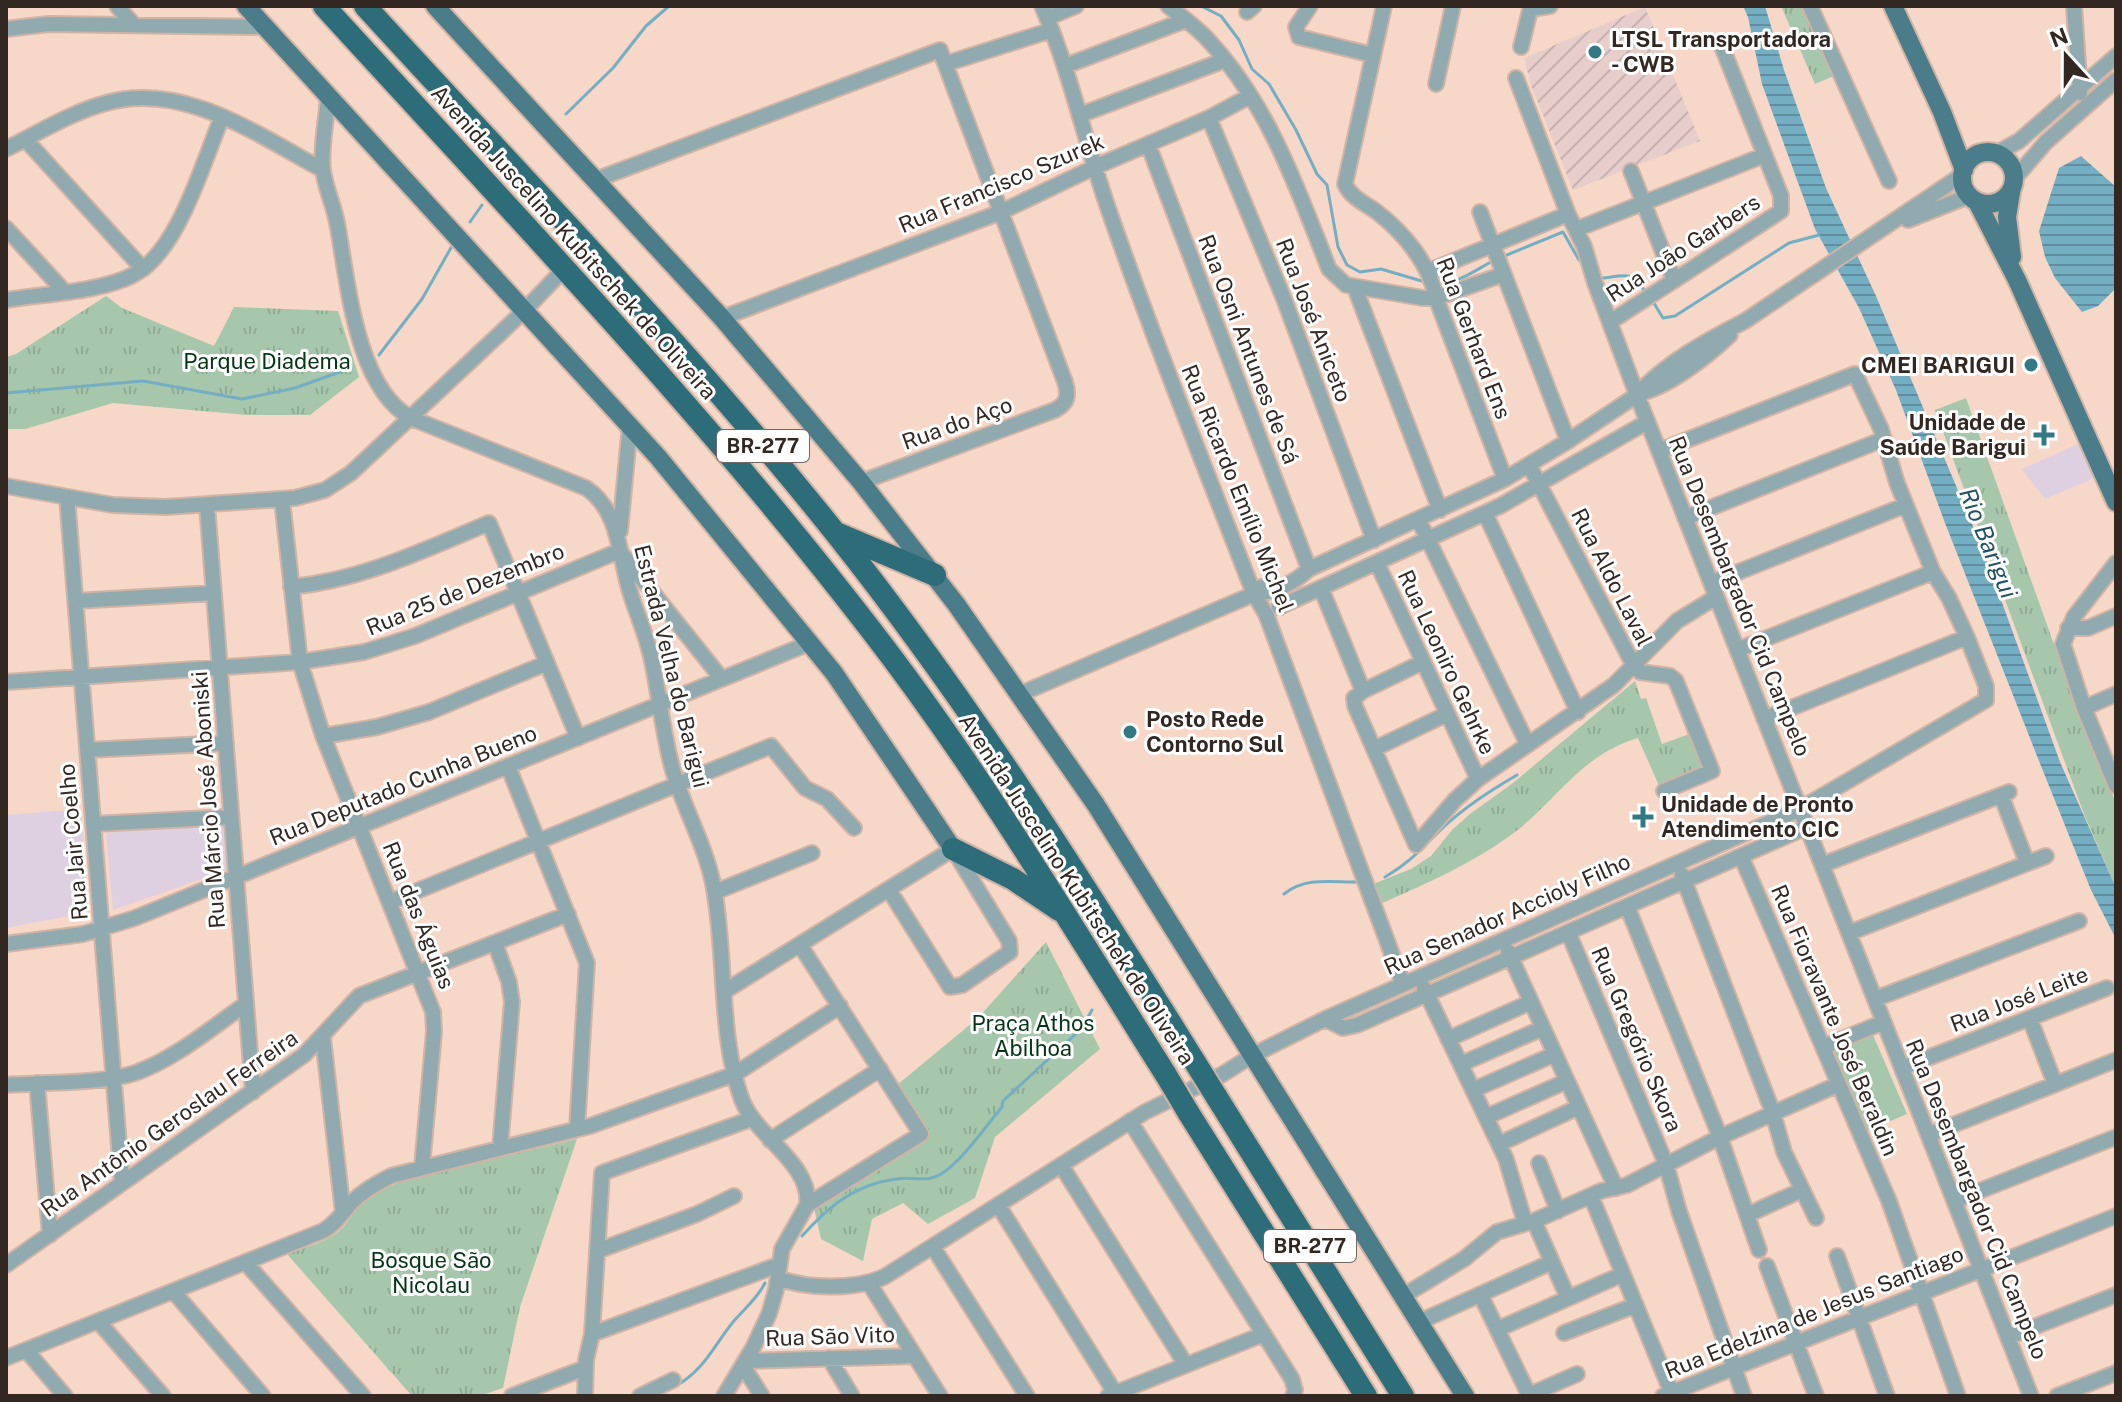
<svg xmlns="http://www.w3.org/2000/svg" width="2122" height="1402" font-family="'Public Sans',sans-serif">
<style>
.industrial{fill:url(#industrial-furrows)}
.education{fill:#decfe1}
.green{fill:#a6c7ab}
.park{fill:url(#park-tufts)}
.water{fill:url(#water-rules)}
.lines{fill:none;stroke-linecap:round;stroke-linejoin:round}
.stream{stroke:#74aec3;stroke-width:3}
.minor-casing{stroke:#d0b4a6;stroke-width:18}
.major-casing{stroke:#d0b4a6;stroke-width:22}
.highway-casing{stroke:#d0b4a6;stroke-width:26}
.minor{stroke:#90aab0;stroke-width:14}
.major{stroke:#4a7d89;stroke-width:18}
.highway{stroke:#2d6d7a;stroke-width:22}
.highway-bridge-casing{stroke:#d0b4a6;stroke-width:26;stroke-linecap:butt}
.highway-bridge{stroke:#2d6d7a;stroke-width:22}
.poi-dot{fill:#327985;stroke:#fff;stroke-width:3}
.labels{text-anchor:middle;stroke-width:6;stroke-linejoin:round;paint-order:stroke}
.shield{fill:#fff;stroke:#706864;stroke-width:2}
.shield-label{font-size:20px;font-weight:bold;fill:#332721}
.poi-label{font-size:22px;font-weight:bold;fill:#332721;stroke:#fff;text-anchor:start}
.street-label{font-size:22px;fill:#332721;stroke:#fff}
.park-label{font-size:22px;fill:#023615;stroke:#fff}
.water-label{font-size:24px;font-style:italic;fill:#225363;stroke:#fff}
</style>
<defs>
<pattern id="industrial-furrows" width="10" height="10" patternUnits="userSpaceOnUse" patternTransform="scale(2)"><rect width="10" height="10" fill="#e8cecb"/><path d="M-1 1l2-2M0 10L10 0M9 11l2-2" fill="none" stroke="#c7b1ae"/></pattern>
<pattern id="park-tufts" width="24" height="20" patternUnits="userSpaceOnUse" patternTransform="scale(2)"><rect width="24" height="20" fill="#a6c7ab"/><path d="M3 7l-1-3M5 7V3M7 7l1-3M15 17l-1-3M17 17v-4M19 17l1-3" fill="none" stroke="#8fab93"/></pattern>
<pattern id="water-rules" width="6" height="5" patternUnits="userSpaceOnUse" patternTransform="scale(2)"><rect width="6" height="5" fill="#74aec3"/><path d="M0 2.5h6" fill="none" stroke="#608e9e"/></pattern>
</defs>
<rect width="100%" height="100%" fill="#f7d7c7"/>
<!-- industrial -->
<path class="industrial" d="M1645,7L1700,141L1573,190L1531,85L1524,58Z"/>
<!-- education -->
<path class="education" d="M2083,442L2097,477L2045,499L2022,469Z
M81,809L89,912L6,928V815Z
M222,822L227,870L113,910L106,833Z"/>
<!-- green -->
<path class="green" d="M1873,1035L1907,1114L1867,1131L1834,1051Z"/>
<!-- park -->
<path class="park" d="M1781,6H1806L1836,75L1815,84Z
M106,296L122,308L214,346L234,307L338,311L359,377L310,415H247L113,403L25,429H6V357L16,354Z
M1966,398L2056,650L2116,804V888L2084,814L1935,410Z
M1635,681L1641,699L1646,698L1662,744L1692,733L1706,769L1660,788L1638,738C1580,755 1557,801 1511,835C1471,864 1426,884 1380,904L1373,884L1411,869L1431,856L1452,830L1470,814L1513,783Z
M1046,942L1100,1049L995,1137L975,1198L928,1224L903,1203L872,1219L863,1261L821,1239L814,1208L929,1136L897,1085L978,1018Z
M577,1139L520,1307L503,1388L479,1396H412L287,1254C304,1247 326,1243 339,1231C347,1225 351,1214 359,1207C373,1193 390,1186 408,1179Z"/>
<!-- water -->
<path class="water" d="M1743,6H1765L1784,70L1826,188L1876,296L1981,545L2060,762L2116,888V939L2091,890L2039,761L1945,523L1896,390L1859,308L1815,229L1762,84L1748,17Z
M2081,156L2116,187V288L2098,306L2082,312L2055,278L2045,257L2039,231L2059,168Z"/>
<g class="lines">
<!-- stream -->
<path class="stream" d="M1201,6L1221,16L1239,40L1252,69L1269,84L1296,130L1317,174L1327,185L1338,247L1347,265L1360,272L1381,269L1425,282
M566,114L613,68L646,26L669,6
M470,222L482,205
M1502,257L1563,232L1579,260
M1603,278C1627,275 1632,271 1646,293
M1436,283C1458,285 1476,269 1495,260
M1652,300L1663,318L1675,316L1789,243L1819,235
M379,355L422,299L452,246
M6,393L143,381L242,399L295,388L351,368
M1385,877C1414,860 1424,845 1448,823C1469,804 1493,789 1517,775
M1284,894C1305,877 1331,882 1356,882
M802,1236C828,1207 855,1184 896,1179C913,1176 928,1184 944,1172C965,1157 985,1127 1002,1107L1003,1101L1081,1029L1092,1010
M676,1386C705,1369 713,1347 733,1322C744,1309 758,1298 765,1283"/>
<!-- minor casing -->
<g class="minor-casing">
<path id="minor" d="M117,6L134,25
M1042,6C1070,71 1085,141 1108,208C1153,338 1204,465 1254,594L1266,614L1403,984
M1168,6C1182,17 1198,28 1210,42C1269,106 1298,190 1329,269L1346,285L1423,298H1436L1504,274
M1310,6L1296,27L1299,37L1373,55
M1384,6L1345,184C1350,197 1366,204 1377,212C1404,233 1430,264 1436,298L1505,479
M1810,6L1889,181
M2074,6L2080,93
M1531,9L1550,6
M1247,12L1254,6
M1047,18L1076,6
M6,29L48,24L265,27
M1521,47L1531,6
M945,64L1052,30
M1065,66L1186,20
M1516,78L1568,214L1584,246L1595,283L1637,395L2031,1396
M1436,84L1453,6
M328,96C327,118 320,149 323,170C325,187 334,206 337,223C348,280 355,387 411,418L586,488C618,509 619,551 628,585C635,611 647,635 652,661C660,698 663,738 674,774C686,813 707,849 714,889C726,954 719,1039 742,1100C756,1137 812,1164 807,1205L782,1249L776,1290L769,1314L753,1348L724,1396
M1080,115L1225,60
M1209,118L1284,299L1374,540
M25,139L143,269
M1148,144L1309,569
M6,149C38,133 72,112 106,103C183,81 258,135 323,170
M1997,153L2019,141L2116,56
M1631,171L1674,280
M2015,178L2046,142L2116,80
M595,180L940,50L1065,382C1069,395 1068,403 1055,410L861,482
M1480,212L1568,441
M1908,220L1969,196
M6,228L64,291
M1577,229L1765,155
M1429,271L1568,214
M1355,288L1440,510
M6,300C42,294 101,292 133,275C178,253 203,162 222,117
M722,318L1001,212L1095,167L1209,118L1250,96
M1610,322L1781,211V196L1721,44
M1637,394C1667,388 1707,357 1730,335
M1529,465L1633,664L1640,672L1670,676L1676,681L1712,771L1664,791
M6,486L113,505L166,507L295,498L325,490L351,473L525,310L564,269
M67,497L122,1183
M282,500L300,662L323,736L433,1012L434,1032L422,1167
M207,505L253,1092
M1485,513L1578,712
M1685,518L1884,439
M1418,519L1527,743
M620,531L630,425
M622,554L722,679
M1377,563L1478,779
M2116,563L2074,617L2063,644L2084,708L2116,786
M1711,583L1906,505
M291,587C362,580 424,550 489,523L578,738
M1321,588L1363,691L1354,698L1355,706L1416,845L1455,800L1478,779L1614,685L1677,621L1716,597
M1254,594C1274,593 1294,583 1309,569L1505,479L1568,441L1637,395C1665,363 1708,340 1745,321L1962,175
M76,601L214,593
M1279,607L1500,506L1647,422
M2068,628H2088L2116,616
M1737,650L1933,572
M6,682L300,662L364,652L415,636L619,551
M1363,691L1423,662
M1020,694L1254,594L1261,587
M2084,708L2116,694
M1764,719L1967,637
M323,736L377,727L429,712L547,663
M1374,749L1447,714
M88,750L226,743
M508,766L587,963L577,1129
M2001,795L2027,863
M94,824L231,817
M1741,856L1889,1201L1958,1396
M1822,865L2009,792
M1682,875L1773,1113L1784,1152L1816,1218
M715,892L812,853
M390,902L771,746L805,788L827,799L854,828
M1627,906L1720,1137L1759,1250
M1568,932L1666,1164L1679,1211L1744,1396
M1849,933L2046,856
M495,943L509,982L512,1002L500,1148
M6,944L83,934L135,918L810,643
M800,945L921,1134L807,1205
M1508,951L1616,1188
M1424,988L1506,1159L1525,1223
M725,991L953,849L1009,941L1010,952L962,985L950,987L889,890
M1875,999L2079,921
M1325,1019L1343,1028L1357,1025L1807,827
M2030,1019L2055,1084
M323,1038L343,1213
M1448,1039L1531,1002
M1823,1047L1884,1022
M1461,1064L1543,1028
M1902,1068L2107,988
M37,1083L50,1235
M6,1085C44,1082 100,1084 135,1073C175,1059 211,1028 246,1004
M1473,1090L1555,1054
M1486,1117L1567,1081
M1130,1121L1292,1379L1295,1390L1293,1396
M1928,1135L2116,1060
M770,1140L880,1069
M1499,1144L1579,1107
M1539,1163L1558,1211
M1061,1165L1186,1365
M1591,1196L1673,1396
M1954,1201L2116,1137
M998,1205L1117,1396
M1747,1215L1802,1190
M1534,1221L1568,1298
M933,1247L1027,1396
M597,1251L697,1214L734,1196
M1837,1256L1887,1396
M245,1262L363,1396
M6,1265L304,1055L359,996L568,914
M1767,1266L1816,1396
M778,1278C807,1289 855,1290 884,1277L1145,1112L1223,1074L1253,1055L1325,1019L1800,809L1986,700V686L1967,637L1949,598L1933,572L1897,483L1881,429L1855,374L1659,451
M869,1283L940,1396
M173,1291L263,1396
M1480,1294L1529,1395
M1403,1296L1464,1259L1497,1232L1534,1221L1601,1191L1627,1185L1720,1137L1839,1084
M98,1321L163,1396
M1419,1322L1552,1262
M1498,1329L1623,1274
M1564,1333L1636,1305
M592,1334L778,1265
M2008,1337L2116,1295
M26,1350L65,1396
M6,1358L323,1231C336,1224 342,1213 352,1202C363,1191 377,1183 391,1176L590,1126L735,1074L840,1006
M829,1358L852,1396
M746,1361L914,1356
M743,1366L762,1396
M512,1396L585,1368
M585,1396L586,1360L592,1334L602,1173L751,1119
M640,1396L673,1380
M1108,1396L1264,1334
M1527,1396L1577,1374
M1663,1396L2116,1216
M2057,1396L2116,1373"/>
</g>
<!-- major casing -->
<g class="major-casing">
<path id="major" d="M246,6L658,457L834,673L953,849
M435,6L722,318L861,482L956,604L1096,805L1465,1396
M1893,6L1942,112L1964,170
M1962 178a26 26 0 1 1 52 0a26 26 0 1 1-52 0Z
M2011,192L2007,217L2012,257
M1977,202L2017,280L2116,502"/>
</g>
<!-- highway casing -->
<g class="highway-casing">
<path id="highway" d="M324,6C510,210 702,410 871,630C980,771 1071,924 1166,1075
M365,6C524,180 690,350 837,535C969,701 1081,879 1193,1059
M836,533L935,575
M953,849L1013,879L1059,910
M1216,1096L1403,1396
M1188,1112L1366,1396"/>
</g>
<!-- minor -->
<use href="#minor" class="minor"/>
<!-- major -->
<use href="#major" class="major"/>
<!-- highway -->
<use href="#highway" class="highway"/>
<!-- highway-bridge casing -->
<g class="highway-bridge-casing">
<path id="highway-bridge" d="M1193,1059L1216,1096
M1166,1075L1188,1112"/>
</g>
<!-- highway-bridge -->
<use href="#highway-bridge" class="highway-bridge"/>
</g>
<!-- markers -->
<g class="poi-dot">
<circle cx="1595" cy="52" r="8"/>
<circle cx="2031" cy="365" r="8"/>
<path d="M2040 423h8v8h8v8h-8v8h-8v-8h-8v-8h8z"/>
<circle cx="1130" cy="732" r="8"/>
<path d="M1639 805h8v8h8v8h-8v8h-8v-8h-8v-8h8z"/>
</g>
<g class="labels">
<!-- shield labels -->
<g class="shield">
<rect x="717" y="430" width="92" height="32" rx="6"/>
<rect x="1264" y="1230" width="92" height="32" rx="6"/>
</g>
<g class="shield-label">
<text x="763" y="453">BR-277</text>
<text x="1310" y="1253">BR-277</text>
</g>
<!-- poi labels -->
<g class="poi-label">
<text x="1611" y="47">LTSL Transportadora<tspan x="1611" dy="25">- CWB</tspan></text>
<text x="2015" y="373" text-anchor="end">CMEI BARIGUI</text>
<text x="2026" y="430" text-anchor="end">Unidade de<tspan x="2026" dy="25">Saúde Barigui</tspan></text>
<text x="1146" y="727">Posto Rede<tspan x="1146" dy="25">Contorno Sul</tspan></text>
<text x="1661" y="812">Unidade de Pronto<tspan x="1661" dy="25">Atendimento CIC</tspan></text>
</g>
<!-- street labels -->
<g class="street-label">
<text transform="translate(1001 183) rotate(-23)" y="8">Rua Francisco Szurek</text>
<text transform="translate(574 242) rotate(48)" y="8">Avenida Juscelino Kubitschek de Oliveira</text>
<text transform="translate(1683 248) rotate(-33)" y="8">Rua João Garbers</text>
<text transform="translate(1314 320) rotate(69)" y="8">Rua José Aniceto</text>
<text transform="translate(1474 338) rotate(69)" y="8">Rua Gerhard Ens</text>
<text transform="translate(1249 349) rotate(69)" y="8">Rua Osni Antunes de Sá</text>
<text transform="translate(957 423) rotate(-20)" y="8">Rua do Aço</text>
<text transform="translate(1238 488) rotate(68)" y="8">Rua Ricardo Emílio Michel</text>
<text transform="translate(1612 577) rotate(63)" y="8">Rua Aldo Laval</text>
<text transform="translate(465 589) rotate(-22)" y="8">Rua 25 de Dezembro</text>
<text transform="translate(1740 596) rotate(68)" y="8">Rua Desembargador Cid Campelo</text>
<text transform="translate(1447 662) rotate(65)" y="8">Rua Leoniro Gehrke</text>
<text transform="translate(672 666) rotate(76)" y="8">Estrada Velha do Barigui</text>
<text transform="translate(403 785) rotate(-22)" y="8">Rua Deputado Cunha Bueno</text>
<text transform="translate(208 800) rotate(-94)" y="8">Rua Márcio José Aboniski</text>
<text transform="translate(73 842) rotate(-95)" y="8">Rua Jair Coelho</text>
<text transform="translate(1077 889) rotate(57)" y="8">Avenida Juscelino Kubitschek de Oliveira</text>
<text transform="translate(1507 914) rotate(-24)" y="8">Rua Senador Accioly Filho</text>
<text transform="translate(419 915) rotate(68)" y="8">Rua das Águias</text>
<text transform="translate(2019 999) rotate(-21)" y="8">Rua José Leite</text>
<text transform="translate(1835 1020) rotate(67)" y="8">Rua Fioravante José Beraldin</text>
<text transform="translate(1637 1039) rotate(67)" y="8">Rua Gregório Skora</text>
<text transform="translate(169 1123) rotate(-35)" y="8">Rua Antônio Geroslau Ferreira</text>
<text transform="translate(1977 1199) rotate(68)" y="8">Rua Desembargador Cid Campelo</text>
<text transform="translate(1814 1312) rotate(-22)" y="8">Rua Edelzina de Jesus Santiago</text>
<text transform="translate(830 1336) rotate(-2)" y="8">Rua São Vito</text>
</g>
<!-- park labels -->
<g class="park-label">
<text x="267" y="369">Parque Diadema</text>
<text x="1033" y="1031">Praça Athos<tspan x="1033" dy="25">Abilhoa</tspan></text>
<text x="431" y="1268">Bosque São<tspan x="431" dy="25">Nicolau</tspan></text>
</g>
<!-- water labels -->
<g class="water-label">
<text transform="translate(1988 543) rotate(68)" y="8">Rio Barigui</text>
</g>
</g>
<!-- border -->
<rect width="2122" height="1402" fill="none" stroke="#332721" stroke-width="16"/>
<!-- north arrow -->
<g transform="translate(2066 56) rotate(339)" stroke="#ffffff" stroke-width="6" paint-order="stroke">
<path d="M0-6L14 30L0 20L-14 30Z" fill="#332721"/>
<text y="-12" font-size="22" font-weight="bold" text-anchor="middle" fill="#332721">N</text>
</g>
</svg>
